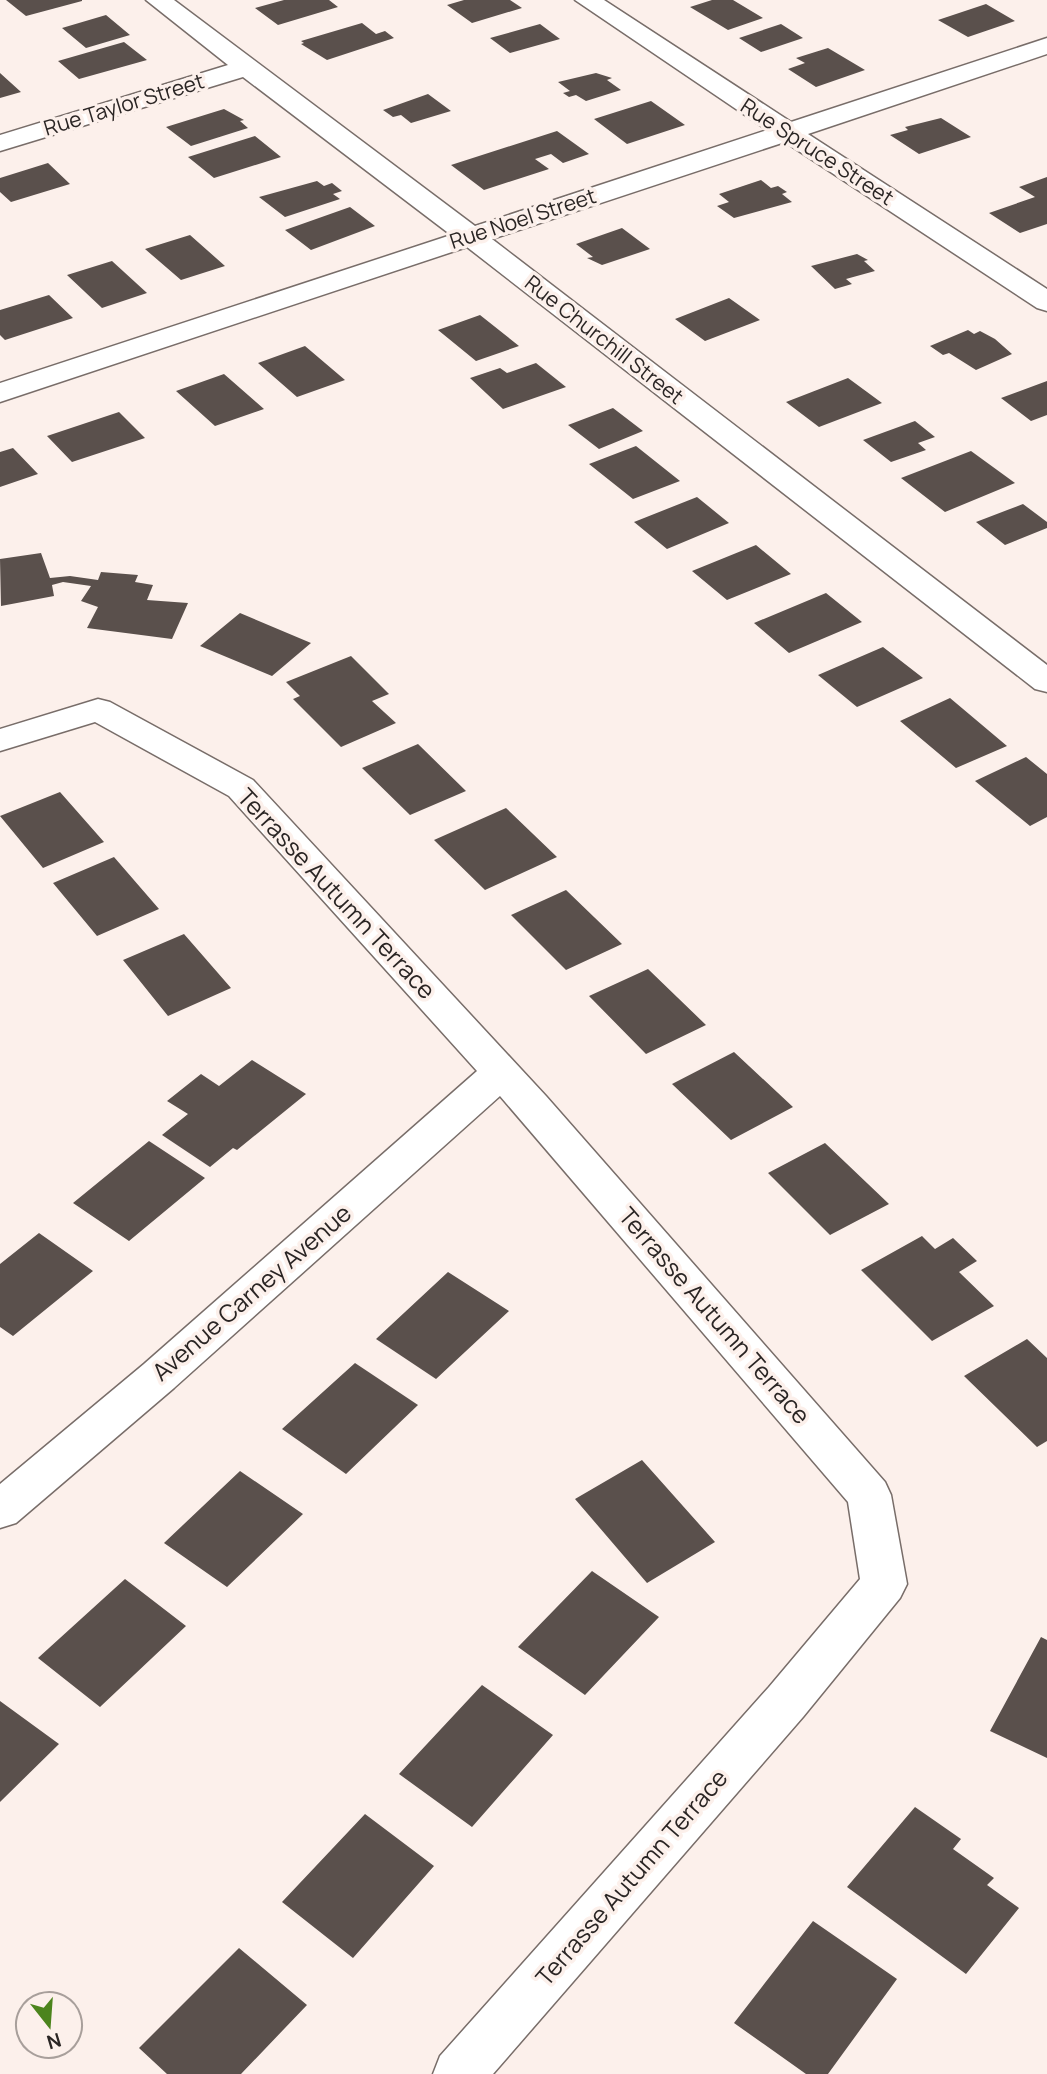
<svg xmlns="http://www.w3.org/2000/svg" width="1047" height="2074" font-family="Manrope,sans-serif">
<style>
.building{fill:#5a504c}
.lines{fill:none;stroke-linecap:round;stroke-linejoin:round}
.street-casing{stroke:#786d69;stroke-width:3}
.street{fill:#fff;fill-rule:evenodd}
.labels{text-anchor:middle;stroke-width:7;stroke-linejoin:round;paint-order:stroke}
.far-street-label{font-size:21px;fill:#2a2524;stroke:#fcf0eb}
.street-label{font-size:24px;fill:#2a2524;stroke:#fcf0eb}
</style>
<rect width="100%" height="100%" fill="#fcf0eb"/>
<!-- building -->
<path class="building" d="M6,0H82V1L26,16Z
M284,0H329L338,7L278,25L255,8Z
M464,0H510L522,8L472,23L447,5Z
M712,0H733L763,18L728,30L690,7Z
M986,4L1015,21L968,37L938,20Z
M106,15L130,35L86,48L62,28Z
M362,23L376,34L385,31L394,38L327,60L301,44L304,43L301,41Z
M540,24L560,39L510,53L490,38Z
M781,24L803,38L761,52L739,38Z
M124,42L147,60L79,79L58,61Z
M828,48L865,70L816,87L788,69L805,63L796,58Z
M0,73L21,92L0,98Z
M596,73L612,78L607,80L621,90L586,101L576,95L569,97L563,93L570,91L558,82Z
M428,94L451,111L411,123L401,115L393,117L383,110Z
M651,101L685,125L627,144L594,119Z
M224,109L244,120L240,121L248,128L191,146L166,127Z
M941,118L971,137L919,154L890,135L908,130L905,127Z
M557,131L589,154L563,163L551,154L535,159L549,169L484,190L451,165Z
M255,136L281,157L214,178L188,157Z
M48,163L70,184L11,202L0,192V178Z
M1047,177V224L1020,233L989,213L1035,197L1019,187Z
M761,180L771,188L778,186L787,192L782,194L792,202L734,218L717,206L729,202L719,194Z
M317,181L324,186L332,183L342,191L333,194L340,199L285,217L259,197Z
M350,207L375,226L311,250L285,230Z
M622,228L650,249L602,265L587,258L593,257L576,244Z
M190,235L225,266L181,280L145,249Z
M857,254L868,260L864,261L875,271L846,279L852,284L835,289L811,266Z
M112,261L147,293L102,308L67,275Z
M49,295L73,318L5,340L0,335V310Z
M729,298L760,320L705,341L675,319Z
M480,315L519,346L476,361L438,330Z
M968,330L974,334L980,331L995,339L1012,354L976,370L949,353L943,355L930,346Z
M305,346L345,380L297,397L258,363Z
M536,363L566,387L503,409L470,378L500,368L507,373Z
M224,374L264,409L215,426L176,391Z
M848,378L882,403L819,427L786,402Z
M1047,381V415L1031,421L1001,398Z
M613,408L643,431L599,449L568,425Z
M119,412L145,438L72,462L47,436Z
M915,421L935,437L918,443L926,450L891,462L863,440Z
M636,446L680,481L633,499L589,464Z
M13,448L38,474L0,487V452Z
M971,451L1015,483L945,512L901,478Z
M697,497L729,523L667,549L634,522Z
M1023,504L1047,522V528L1005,545L976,522Z
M756,545L791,574L727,600L692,571Z
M41,553L50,578L70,576L98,580L101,572L138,575L135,582L153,585L147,600L188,603L172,639L87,628L98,607L81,601L91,586L63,582L52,585L54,596L1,606L0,559Z
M826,593L862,622L789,653L754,623Z
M240,613L311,643L272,676L200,646Z
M883,647L923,678L857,707L818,675Z
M351,656L389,694L372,701L396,723L341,747L293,699L300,696L286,682Z
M950,698L1007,746L956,768L900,721Z
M418,744L466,791L410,815L362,768Z
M1026,757L1047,774V817L1030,826L975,781Z
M60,792L104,842L43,868L0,816Z
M506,808L557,857L485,890L434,840Z
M114,857L159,909L97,936L53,883Z
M566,890L622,944L566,970L511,915Z
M184,934L231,988L168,1016L123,960Z
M648,969L706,1025L646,1054L589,996Z
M734,1052L793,1107L731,1140L672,1084Z
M252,1060L306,1094L237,1150L233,1148L210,1167L162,1135L188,1114L167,1101L201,1074L219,1086Z
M149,1141L205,1178L129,1241L73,1203Z
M825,1143L889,1204L830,1235L768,1173Z
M39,1233L93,1271L13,1336L0,1327V1264Z
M922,1236L935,1249L953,1238L977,1261L959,1272L994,1306L932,1341L861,1270Z
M448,1272L509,1311L436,1379L376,1339Z
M1027,1339L1047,1358V1441L1037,1447L964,1376Z
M355,1363L418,1405L346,1474L282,1429Z
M642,1460L715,1542L647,1583L575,1499Z
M240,1471L303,1514L227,1587L164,1543Z
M592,1571L659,1617L585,1695L518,1647Z
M125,1579L186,1626L100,1707L38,1658Z
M1041,1637L1047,1640V1758L990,1731Z
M482,1685L553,1735L472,1827L399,1774Z
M0,1701L59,1744L0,1802Z
M915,1807L961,1839L953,1849L994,1878L987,1885L1019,1908L966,1974L847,1887Z
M365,1814L434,1866L353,1958L282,1902Z
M813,1921L897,1979L828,2074H806L734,2023Z
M239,1948L307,2005L241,2074H167L139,2048Z"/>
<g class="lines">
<!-- street casing -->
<g class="street-casing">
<path id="street" d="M146,0H174L475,226L767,130L575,0H604L791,122L1047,38V54L808,134L1047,289V311L1037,308L785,142L492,239L1047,665V692L1035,689L467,247L0,402V383L451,235L243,77L0,151V135L228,65Z
M98,699L110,702L253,780L546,1096L885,1482L891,1495L907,1584L900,1598L803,1717L493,2074H433L440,2056L769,1687L860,1579L848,1502L500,1096L174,1388L16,1523L0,1528V1484L144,1364L477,1071L229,796L95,722L0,751V729Z"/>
</g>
<!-- street -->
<use href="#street" class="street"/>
</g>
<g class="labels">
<!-- far-street labels -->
<g class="far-street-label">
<text transform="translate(124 105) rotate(-17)" y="7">Rue Taylor Street</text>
<text transform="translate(817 152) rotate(33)" y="7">Rue Spruce Street</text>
<text transform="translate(523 219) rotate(-18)" y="7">Rue Noel Street</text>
<text transform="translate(604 340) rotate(38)" y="7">Rue Churchill Street</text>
</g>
<!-- street labels -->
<g class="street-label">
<text transform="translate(336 894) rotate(47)" y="8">Terrasse Autumn Terrace</text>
<text transform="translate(252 1293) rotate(-41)" y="8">Avenue Carney Avenue</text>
<text transform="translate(714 1316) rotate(49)" y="8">Terrasse Autumn Terrace</text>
<text transform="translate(632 1878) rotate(-49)" y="8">Terrasse Autumn Terrace</text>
</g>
</g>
<!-- north arrow -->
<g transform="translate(49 2025) rotate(163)"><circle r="33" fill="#fcf0eb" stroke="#a89f9b" stroke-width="2"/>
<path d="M0-5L12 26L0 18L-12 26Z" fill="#4c841d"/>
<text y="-10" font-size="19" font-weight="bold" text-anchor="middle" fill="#2a2524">N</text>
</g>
</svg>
